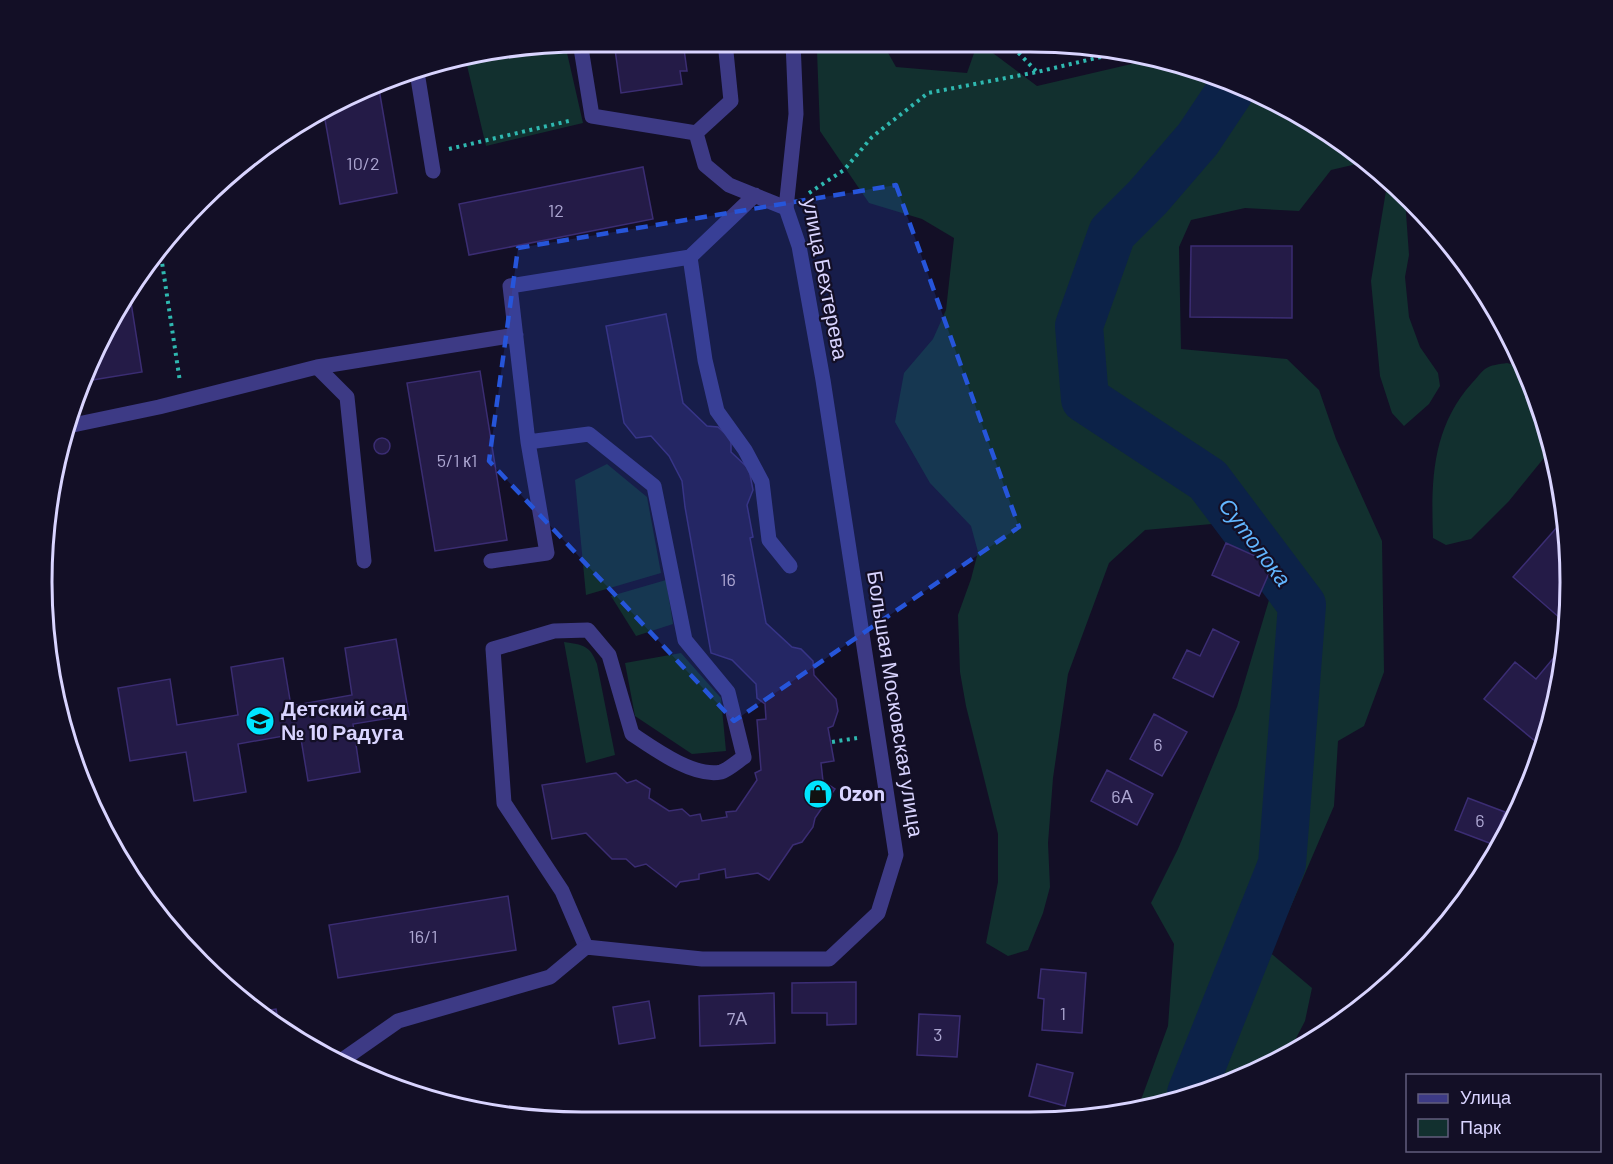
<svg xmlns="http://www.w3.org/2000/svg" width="1613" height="1164" font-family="Barlow,sans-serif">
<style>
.green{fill:#12302f}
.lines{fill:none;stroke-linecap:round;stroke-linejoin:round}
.river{stroke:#0c2248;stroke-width:48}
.building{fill:#241b47;stroke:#3b2d73;stroke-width:1.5}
.path{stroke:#2fb8b0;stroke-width:4;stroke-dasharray:3 4.5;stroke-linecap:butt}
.service{stroke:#3d3a85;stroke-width:15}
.minor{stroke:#3d3a85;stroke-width:15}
.marked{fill:#2655da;fill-opacity:0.2;stroke:#2655da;stroke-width:4.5;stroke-dasharray:12 8;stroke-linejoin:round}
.labels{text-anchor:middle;stroke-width:4.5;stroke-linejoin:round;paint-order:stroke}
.number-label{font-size:18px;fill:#aca6d1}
.street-label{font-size:21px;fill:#d9d4ff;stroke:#130f26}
.poi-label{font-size:21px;font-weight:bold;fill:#d9d4ff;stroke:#130f26;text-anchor:start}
.water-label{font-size:22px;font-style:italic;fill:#62b6ff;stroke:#130f26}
.rim{fill:none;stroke:#d9d4ff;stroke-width:3}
</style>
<rect width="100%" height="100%" fill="#130f26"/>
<!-- green -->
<path class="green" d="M831,42H882L896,67L967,73L978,42L1037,86L1153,59L1301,115L1361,163L1331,170L1299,211L1245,208L1191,220L1179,247L1181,349L1287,359L1319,390L1336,439L1382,541L1384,672L1364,726L1338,741L1334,806L1288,913L1266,949L1312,988L1305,1021L1291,1048L1238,1081L1138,1108L1168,1026L1174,944L1151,903L1178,849L1237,707L1281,560L1223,523L1145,530L1109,563L1068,674L1053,778L1048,843L1050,887L1043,913L1028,950L1008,956L986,943L998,882V834L966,706L960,672L958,615L971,579L978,552L971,526L930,483L895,422L904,373L933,339L946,310L954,238L922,219L869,203L820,131L817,51Z
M565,44L583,123L486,146L465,57Z
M1387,185L1405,199L1409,255L1405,277L1409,317L1420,347L1438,373L1440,386L1429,404L1404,426L1392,413L1380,376L1371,281Z
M1507,363L1521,367L1525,371L1542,409L1552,448L1509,501L1471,539L1446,545L1433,538C1431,480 1432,428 1472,383C1476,379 1480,373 1485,369C1490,365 1500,364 1507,363Z
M607,464L647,497L661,573L586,595L575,480Z
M666,580L673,624L636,636L611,596Z
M564,642C583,645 590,645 597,664L615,755L586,763Z
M681,653L721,698L726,751L692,754L635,716L625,663Z"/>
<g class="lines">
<!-- river -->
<path class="river" d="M1191,1093L1282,864L1302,605L1208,480L1085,399L1079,326L1112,233L1148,197L1198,139L1232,88"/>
</g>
<!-- building -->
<path class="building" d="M614,42H683L687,71H680L682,84L621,93Z
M379,89L397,193L340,204L324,114Z
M643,167L653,219L469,255L459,204Z
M1191,246H1292V318L1190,317Z
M130,296L142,372L86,381L98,343Z
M666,314L683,403L707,426L718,427L731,439V452L749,469L753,490L747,505L753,537L750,538L766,623L792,647L801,649L813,661L814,675L836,699L838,711L833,726L828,728L834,761L821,763L823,781L835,789L815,818L813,827L802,842L793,845L769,880L758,873L726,878L725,869L699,874V879L680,882L676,887L646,864L635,867L626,859H612L586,833L552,839L542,785L616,773L627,783L636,780L650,789L649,798L669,811L682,809L690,816L700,814L702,821L727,817L726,812L736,811L757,780L755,773L761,770L757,720L766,719L765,704L757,698L756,684L732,660L711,653L685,507L682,481L669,456L651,436L636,438L624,423L606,326Z
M480,371L507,540L435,551L407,383Z
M374 446a8 8 0 1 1 16 0a8 8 0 1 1-16 0Z
M1567,516L1570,609L1561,619L1513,577Z
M1226,543L1273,564L1259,596L1212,575Z
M1213,629L1239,642L1213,697L1173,678L1187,650L1200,656Z
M396,639L409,715L353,724L360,772L308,781L300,733L238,744L246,792L194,801L186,752L130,761L118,688L170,679L177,725L238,715L231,667L283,658L291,706L352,695L345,648Z
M1566,643L1553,720L1535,741L1484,699L1515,662L1536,679Z
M1154,714L1187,732L1162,776L1130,759Z
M1107,770L1153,794L1137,825L1091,801Z
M1468,798L1505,812L1492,844L1455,830Z
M508,896L516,950L338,978L329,925Z
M1041,969L1086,973L1082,1033L1042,1030L1044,999L1038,998Z
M856,982V1024L827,1025V1013H792V983Z
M774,993L775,1043L700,1046L699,996Z
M649,1001L655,1038L619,1044L613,1007Z
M276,1009L279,1026L256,1012Z
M919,1014L960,1016L957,1057L917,1055Z
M1037,1064L1073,1073L1065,1106L1029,1096Z"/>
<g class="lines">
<!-- path -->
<path class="path" d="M1008,42L1036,71
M449,149L573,120
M809,193L844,170L872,137L928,93L1037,72L1126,51
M160,249L180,382
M832,742L857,738"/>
<!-- service -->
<path class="service" d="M580,42L592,116L696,133
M417,72L433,171
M696,133L705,165L729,185L786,208
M696,133L731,101L725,42
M690,257L755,195
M317,367L516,335
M73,425L159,407L317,367L347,397L364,561
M528,442L589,434L654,486L685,640L728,692L744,757C738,761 728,770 721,772C694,778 653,748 632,734L609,655L588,630L554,631L493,649L504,803L562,891L586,947
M491,561L547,553L528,442L510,286L690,257L705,360L717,411L745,450L762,482L769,540L790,566"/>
<!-- minor -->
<path class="minor" d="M338,1063L398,1021L550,977L586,947L702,959H829L878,913L896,855L823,380L799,246L786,208L796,114L793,42"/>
</g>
<!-- marked area -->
<path class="marked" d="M896,185L1019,527L734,721L489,461L518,248Z"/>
<!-- icons -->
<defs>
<g id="school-disc" transform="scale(1.5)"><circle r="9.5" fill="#00e5ff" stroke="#130f26"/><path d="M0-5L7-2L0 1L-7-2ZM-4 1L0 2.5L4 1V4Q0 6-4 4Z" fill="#111"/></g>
<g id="shop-disc" transform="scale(1.5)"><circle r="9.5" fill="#00e5ff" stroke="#130f26"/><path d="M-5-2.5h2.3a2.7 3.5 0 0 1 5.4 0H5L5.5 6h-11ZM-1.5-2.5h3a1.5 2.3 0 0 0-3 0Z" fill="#111"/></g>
</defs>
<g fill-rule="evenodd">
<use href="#school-disc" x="260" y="721"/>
<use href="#shop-disc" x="818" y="794"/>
</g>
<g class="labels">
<!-- number labels -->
<g class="number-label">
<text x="363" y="170">10/2</text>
<text x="556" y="217">12</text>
<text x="457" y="467">5/1 к1</text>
<text x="728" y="586">16</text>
<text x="1158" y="751">6</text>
<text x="1122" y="803">6А</text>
<text x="1480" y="827">6</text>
<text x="423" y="943">16/1</text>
<text x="1063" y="1020">1</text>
<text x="737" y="1025">7А</text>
<text x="938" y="1041">3</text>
</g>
<!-- street labels -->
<g class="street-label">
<text transform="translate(825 279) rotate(79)" y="7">улица Бехтерева</text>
<text transform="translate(895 704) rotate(81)" y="7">Большая Московская улица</text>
</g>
<!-- poi labels -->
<g class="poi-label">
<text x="281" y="716">Детский сад<tspan x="281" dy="24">№ 10 Радуга</tspan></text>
<text x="839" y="801">Ozon</text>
</g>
<!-- water labels -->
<g class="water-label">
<text transform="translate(1255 542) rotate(53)" y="8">Сутолока</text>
</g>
</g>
<!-- crop -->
<path d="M0 0H1613V1164H0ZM582 52H1030A530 530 0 0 1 1560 582V582A530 530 0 0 1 1030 1112H582A530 530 0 0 1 52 582V582A530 530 0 0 1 582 52Z" fill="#130f26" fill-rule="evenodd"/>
<path class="rim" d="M582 52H1030A530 530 0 0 1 1560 582V582A530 530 0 0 1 1030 1112H582A530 530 0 0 1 52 582V582A530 530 0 0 1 582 52Z"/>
<!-- legend -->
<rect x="1406" y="1074" width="195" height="78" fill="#130f26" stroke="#625e7d" stroke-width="1.5"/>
<rect x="1418" y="1094" width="30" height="9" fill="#3d3a85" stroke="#625e7d" stroke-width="1.5"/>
<text x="1460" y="1104" font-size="18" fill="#d9d4ff">Улица</text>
<rect x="1418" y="1119" width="30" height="18" fill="#12302f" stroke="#625e7d" stroke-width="1.5"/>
<text x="1460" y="1134" font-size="18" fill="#d9d4ff">Парк</text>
</svg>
